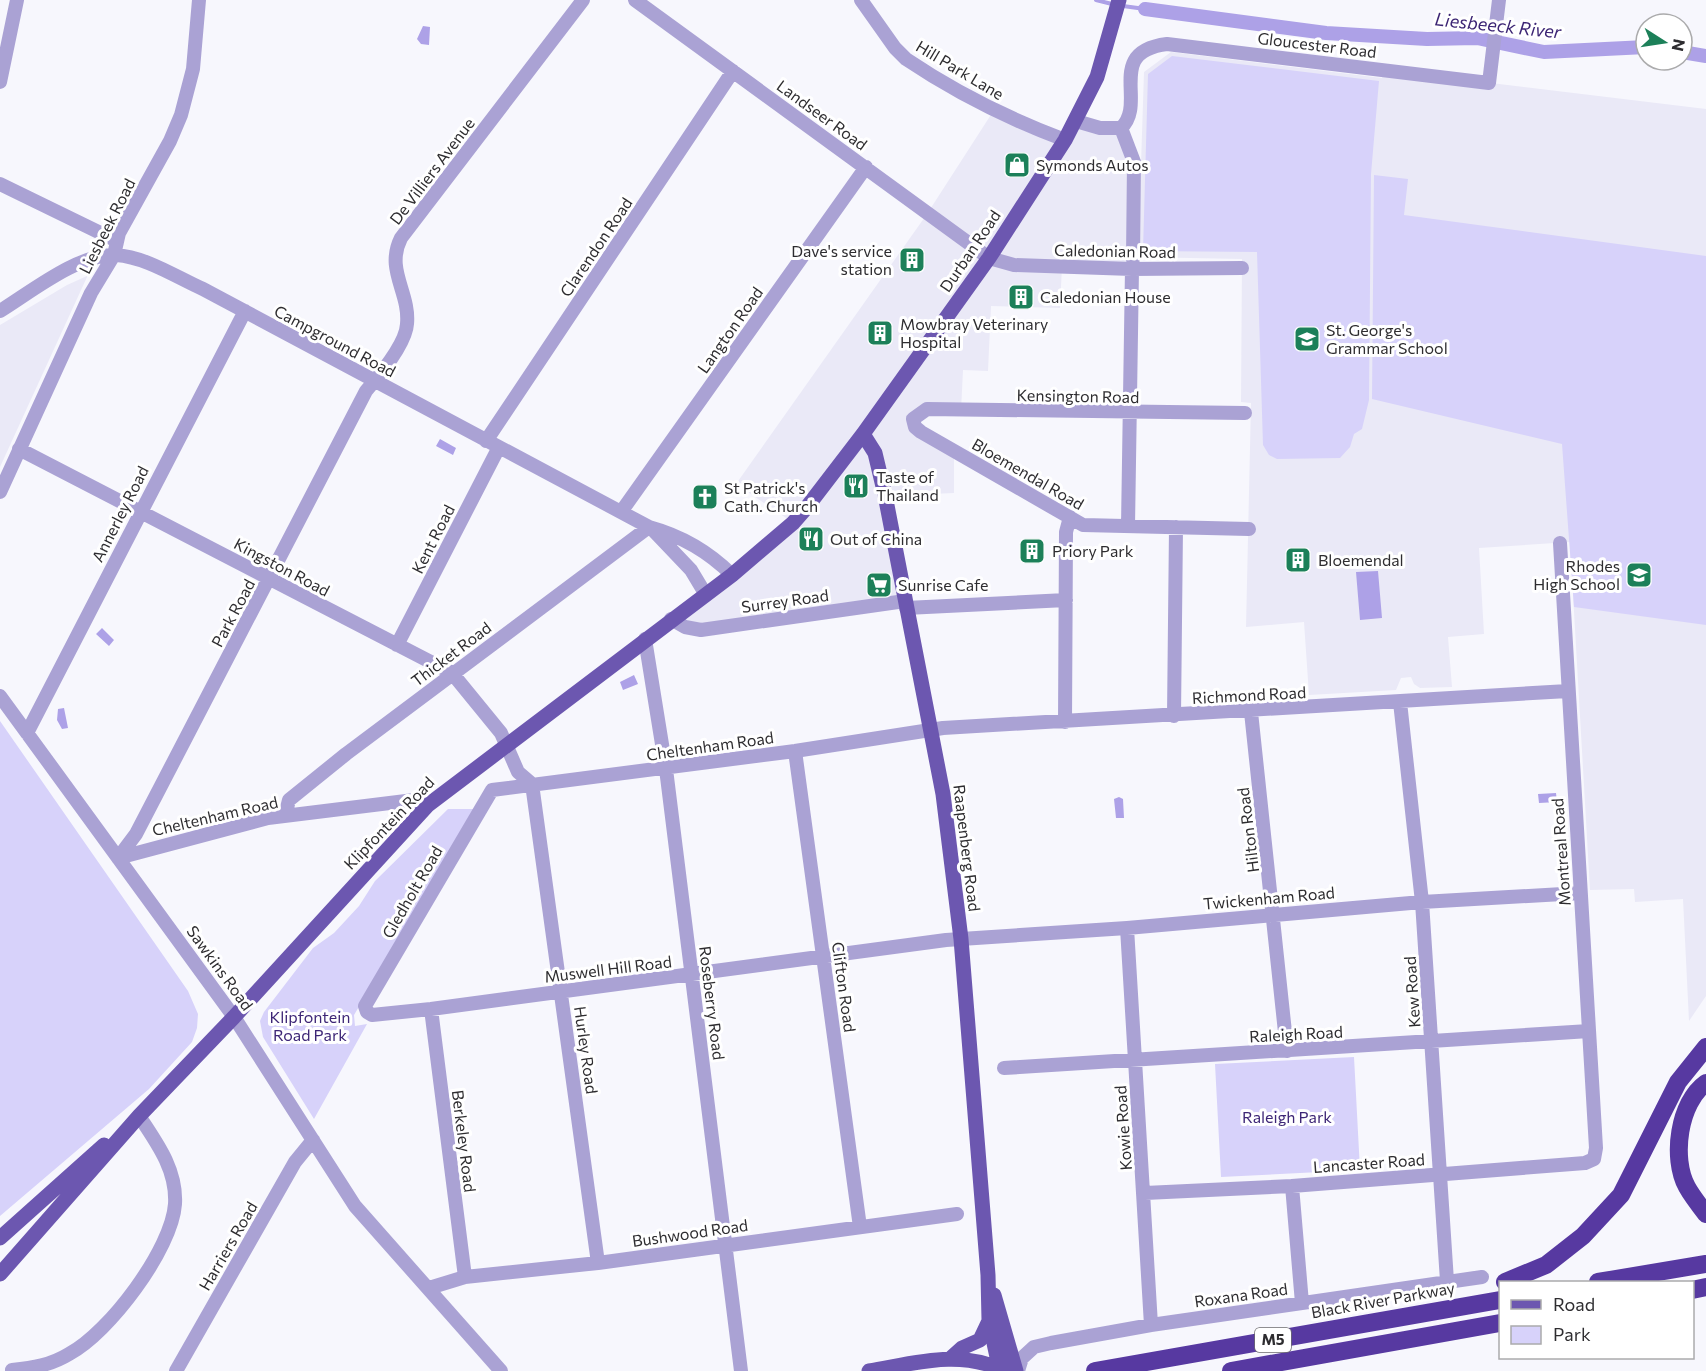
<svg xmlns="http://www.w3.org/2000/svg" width="1706" height="1371" font-family="Commissioner,sans-serif">
<style>
.built{fill:#eae9f7}
.green{fill:#d7d2fa}
.water{fill:#ada1e7}
.lines{fill:none;stroke-linecap:round;stroke-linejoin:round}
.stream{stroke:#ada1e7;stroke-width:4}
.canal{stroke:#ada1e7;stroke-width:14}
.minor{stroke:#aaa2d4;stroke-width:14}
.major{stroke:#6c57b0;stroke-width:15}
.highway{stroke:#5739a1;stroke-width:18}
.labels{text-anchor:middle;stroke-width:6;stroke-linejoin:round;paint-order:stroke}
.shield{fill:#fff;stroke:#6d6c6e;stroke-width:1.5}
.shield-label{font-size:15px;font-weight:bold;fill:#2e2d30}
.street-label{font-size:16px;fill:#2e2d30;stroke:#fff}
.poi-label{font-size:16px;fill:#2e2d30;stroke:#fff;text-anchor:start}
.park-label{font-size:16px;fill:#3d2676;stroke:#fff}
.water-label{font-size:18px;font-style:italic;fill:#3c2574;stroke:#fff}
</style>
<rect width="100%" height="100%" fill="#f7f7fd"/>
<!-- built -->
<path class="built" d="M1171,52L1382,78L1384,70L1706,109V996L1689,1021L1683,899L1635,902L1634,889L1590,890L1570,542L1479,548L1484,634L1448,637L1452,687L1420,688L1414,684L1411,677L1401,678L1396,690L1309,695L1304,622L1246,627L1251,403L1241,402L1242,259L1138,257L1144,72Z
M994,110L1064,140L1076,121L1114,129L1128,142L1132,269L1062,266L1060,308L991,306L988,371L963,370L961,411L927,409L913,418L954,451V493L885,496L905,601L701,630L671,619L792,522L736,484L927,214Z
M87,276V277L0,467V325L67,285Z"/>
<!-- green -->
<path class="green" d="M1172,56L1379,81L1371,174L1369,400L1362,429L1354,434L1350,447L1340,458L1277,459L1269,455L1263,445L1257,252L1143,251L1148,74Z
M1374,175L1408,179L1404,215L1706,256V625L1574,607L1562,444L1372,399Z
M0,721L188,991L198,1014L197,1028L192,1042L149,1089L0,1216Z
M448,809H477L354,1015L355,1026L367,1024L314,1119L263,1037L260,1021L264,1012L313,948L334,933L359,906L375,881Z
M1354,1057L1360,1170L1221,1177L1215,1064Z"/>
<!-- water -->
<path class="water" d="M423,26L430,27L429,45L421,44L417,39Z
M440,439L456,448L453,455L436,446Z
M1378,571L1382,618L1360,620L1356,572Z
M102,628L114,640L109,646L96,634Z
M634,675L638,684L623,690L620,682Z
M64,708L68,728L62,729L57,720L58,709Z
M1556,793L1557,802L1539,803L1538,794Z
M1119,797L1123,799L1124,818H1116L1114,799Z"/>
<g class="lines">
<!-- stream -->
<path class="stream" d="M1096,0L1112,4
M1123,6L1145,9"/>
<!-- canal -->
<path class="canal" d="M1145,9L1326,33L1427,39L1477,38L1544,52L1646,47
M1682,52L1706,56"/>
<!-- minor -->
<path class="minor" d="M635,0L989,258L1014,265L1132,269L1242,268
M861,0L895,48L906,59C955,92 1009,119 1065,140
M0,82L17,0
M1076,121L1100,128H1121C1148,103 1104,52 1167,44L1489,83L1499,0
M1121,128L1134,162L1133,259
M0,184L117,241
M0,311C31,292 79,253 116,255C146,257 176,277 203,289L649,527C682,536 708,551 732,575
M1245,413L927,409L913,419L915,427L921,432L1083,525L1249,529
M486,441L733,71
M19,449L452,673L501,733L518,772L532,784L598,1263
M0,492L91,293L114,255L119,233L170,141L181,115L193,69L199,0
M621,512L866,167
M1128,526L1132,269
M651,528L691,570L706,595
M906,608L1066,600
M671,619L685,627L701,630L905,601
M645,639L666,769L741,1371
M397,645L498,449
M1568,691L943,728L795,751L492,790L365,1006L367,1012L372,1015L431,1009L946,940L1127,928L1422,902L1580,893
M0,696L234,1017L355,1206L501,1371
M1400,702L1422,902L1447,1281
M1251,712L1287,1051
M1174,716L1176,527
M1065,722L1066,532L1070,517
M27,733L245,311
M795,751L860,1227
M285,816L289,800L346,754L649,527
M118,858L136,834L366,391C379,376 406,344 407,324C410,292 385,270 401,238L583,0
M118,858L268,818L414,800L428,805
M1127,928L1151,1325
M431,1009L465,1277
M1004,1068L1589,1031
M1292,1186L1302,1303
M1145,1193L1292,1186L1585,1163L1594,1159L1596,1148L1560,543
M429,1288L465,1277L598,1263L957,1214
M12,1370C33,1368 51,1365 69,1354C109,1333 172,1249 175,1204C177,1170 157,1143 139,1116
M176,1371L295,1162L313,1140
M1018,1371L1022,1358L1034,1347L1051,1343L1151,1325L1482,1277"/>
<!-- major -->
<path class="major" d="M863,434L875,453L885,495L943,794L961,939L988,1275L989,1320L1000,1371
M0,1238L104,1145
M0,1274L139,1116L234,1017L428,805L732,575L793,523L807,507L863,434L989,258L1065,140L1097,77L1119,0
M994,1295L1016,1371
M952,1357L962,1348L980,1340L989,1321
M869,1371C916,1363 960,1349 1005,1371"/>
<!-- highway -->
<path class="highway" d="M1706,1083C1679,1102 1671,1158 1687,1187C1692,1196 1699,1205 1706,1214
M1505,1282L1546,1265L1583,1236L1621,1195L1678,1082L1706,1047
M1598,1282L1706,1264
M1692,1290L1706,1287
M1095,1371L1500,1300
M1231,1371L1500,1323"/>
</g>
<!-- icons -->
<defs>
<g id="shop-square" transform="scale(1.35)"><rect x="-9" y="-9" width="18" height="18" rx="4" fill="#1c8059" stroke="#fff"/><path d="M-5-2.5h2.3a2.7 3.5 0 0 1 5.4 0H5L5.5 6h-11ZM-1.5-2.5h3a1.5 2.3 0 0 0-3 0Z" fill="#fff"/></g>
<g id="building-square" transform="scale(1.35)"><rect x="-9" y="-9" width="18" height="18" rx="4" fill="#1c8059" stroke="#fff"/><path d="M-4-6H4V6H1V3H-1V6H-4ZM-2.5-4.3h1.7v1.8h-1.7ZM.8-4.3h1.7v1.8H.8ZM-2.5-1h1.7V.8h-1.7ZM.8-1h1.7V.8H.8Z" fill="#fff"/></g>
<g id="school-square" transform="scale(1.35)"><rect x="-9" y="-9" width="18" height="18" rx="4" fill="#1c8059" stroke="#fff"/><path d="M0-5L7-2L0 1L-7-2ZM-4 1L0 2.5L4 1V4Q0 6-4 4Z" fill="#fff"/></g>
<g id="restaurant-square" transform="scale(1.35)"><rect x="-9" y="-9" width="18" height="18" rx="4" fill="#1c8059" stroke="#fff"/><path d="M-5-6h1v4h1v-4h1v4h1v-4h1v5L-1.5 .5V6h-2V.5L-5-1ZM5-6V6H3V1.5H1.5Q1.5-4 5-6Z" fill="#fff"/></g>
<g id="church-square" transform="scale(1.35)"><rect x="-9" y="-9" width="18" height="18" rx="4" fill="#1c8059" stroke="#fff"/><path d="M-1.2-6h2.4v3.5h3.3v2.4h-3.3V6h-2.4V-.1h-3.3v-2.4h3.3Z" fill="#fff"/></g>
<g id="supermarket-square" transform="scale(1.35)"><rect x="-9" y="-9" width="18" height="18" rx="4" fill="#1c8059" stroke="#fff"/><path d="M-6-5.5h2.5l.6 2H6L4.5 2H-2.5L-4.4-4H-6ZM-1.5 3.2a1.3 1.3 0 1 0 .1 0ZM3 3.2a1.3 1.3 0 1 0 .1 0Z" fill="#fff"/></g>
</defs>
<g fill-rule="evenodd">
<use href="#shop-square" x="1017" y="165"/>
<use href="#building-square" x="912" y="260"/>
<use href="#building-square" x="1021" y="297"/>
<use href="#building-square" x="880" y="333"/>
<use href="#school-square" x="1307" y="339"/>
<use href="#restaurant-square" x="856" y="486"/>
<use href="#church-square" x="705" y="497"/>
<use href="#restaurant-square" x="811" y="539"/>
<use href="#building-square" x="1032" y="551"/>
<use href="#building-square" x="1298" y="560"/>
<use href="#school-square" x="1639" y="575"/>
<use href="#supermarket-square" x="879" y="585"/>
</g>
<g class="labels">
<!-- shield labels -->
<rect class="shield" x="1255" y="1328" width="36" height="24" rx="4.5"/>
<g class="shield-label">
<text x="1273" y="1345">M5</text>
</g>
<!-- street labels -->
<g class="street-label">
<text transform="translate(1317 45) rotate(7)" y="6">Gloucester Road</text>
<text transform="translate(960 70) rotate(31)" y="6">Hill Park Lane</text>
<text transform="translate(822 115) rotate(36)" y="6">Landseer Road</text>
<text transform="translate(432 171) rotate(-53)" y="6">De Villiers Avenue</text>
<text transform="translate(107 226) rotate(-63)" y="6">Liesbeek Road</text>
<text transform="translate(596 247) rotate(-56)" y="6">Clarendon Road</text>
<text transform="translate(970 251) rotate(-56)" y="6">Durban Road</text>
<text transform="translate(1115 251) rotate(1)" y="6">Caledonian Road</text>
<text transform="translate(730 330) rotate(-55)" y="6">Langton Road</text>
<text transform="translate(335 341) rotate(28)" y="6">Campground Road</text>
<text transform="translate(1078 396) rotate(1)" y="6">Kensington Road</text>
<text transform="translate(1028 474) rotate(30)" y="6">Bloemendal Road</text>
<text transform="translate(120 514) rotate(-63)" y="6">Annerley Road</text>
<text transform="translate(433 539) rotate(-63)" y="6">Kent Road</text>
<text transform="translate(282 567) rotate(28)" y="6">Kingston Road</text>
<text transform="translate(785 601) rotate(-8)" y="6">Surrey Road</text>
<text transform="translate(233 613) rotate(-62)" y="6">Park Road</text>
<text transform="translate(451 654) rotate(-37)" y="6">Thicket Road</text>
<text transform="translate(1249 695) rotate(-3)" y="6">Richmond Road</text>
<text transform="translate(710 746) rotate(-8)" y="6">Cheltenham Road</text>
<text transform="translate(215 816) rotate(-13)" y="6">Cheltenham Road</text>
<text transform="translate(389 823) rotate(-46)" y="6">Klipfontein Road</text>
<text transform="translate(1248 830) rotate(-97)" y="6">Hilton Road</text>
<text transform="translate(967 848) rotate(83)" y="6">Raapenberg Road</text>
<text transform="translate(1561 852) rotate(-94)" y="6">Montreal Road</text>
<text transform="translate(412 892) rotate(-60)" y="6">Gledholt Road</text>
<text transform="translate(1269 898) rotate(-5)" y="6">Twickenham Road</text>
<text transform="translate(220 968) rotate(54)" y="6">Sawkins Road</text>
<text transform="translate(608 969) rotate(-7)" y="6">Muswell Hill Road</text>
<text transform="translate(844 987) rotate(82)" y="6">Clifton Road</text>
<text transform="translate(1412 992) rotate(-94)" y="6">Kew Road</text>
<text transform="translate(712 1003) rotate(83)" y="6">Roseberry Road</text>
<text transform="translate(1296 1034) rotate(-3)" y="6">Raleigh Road</text>
<text transform="translate(586 1050) rotate(82)" y="6">Hurley Road</text>
<text transform="translate(1123 1128) rotate(-94)" y="6">Kowie Road</text>
<text transform="translate(464 1141) rotate(83)" y="6">Berkeley Road</text>
<text transform="translate(1369 1163) rotate(-4)" y="6">Lancaster Road</text>
<text transform="translate(690 1233) rotate(-8)" y="6">Bushwood Road</text>
<text transform="translate(228 1246) rotate(-60)" y="6">Harriers Road</text>
<text transform="translate(1241 1295) rotate(-8)" y="6">Roxana Road</text>
<text transform="translate(1383 1300) rotate(-10)" y="6">Black River Parkway</text>
</g>
<!-- poi labels -->
<g class="poi-label">
<text x="1036" y="171">Symonds Autos</text>
<text x="892" y="257" text-anchor="end">Dave's service<tspan x="892" dy="18">station</tspan></text>
<text x="1040" y="303">Caledonian House</text>
<text x="900" y="330">Mowbray Veterinary<tspan x="900" dy="18">Hospital</tspan></text>
<text x="1326" y="336">St. George's<tspan x="1326" dy="18">Grammar School</tspan></text>
<text x="876" y="483">Taste of<tspan x="876" dy="18">Thailand</tspan></text>
<text x="724" y="494">St Patrick's<tspan x="724" dy="18">Cath. Church</tspan></text>
<text x="830" y="545">Out of China</text>
<text x="1052" y="557">Priory Park</text>
<text x="1318" y="566">Bloemendal</text>
<text x="1620" y="572" text-anchor="end">Rhodes<tspan x="1620" dy="18">High School</tspan></text>
<text x="898" y="591">Sunrise Cafe</text>
</g>
<!-- park labels -->
<g class="park-label">
<text x="310" y="1023">Klipfontein<tspan x="310" dy="18">Road Park</tspan></text>
<text x="1287" y="1123">Raleigh Park</text>
</g>
<!-- water labels -->
<g class="water-label">
<text transform="translate(1498 26) rotate(6)" y="6">Liesbeeck River</text>
</g>
</g>
<!-- legend -->
<rect x="1499" y="1281" width="195" height="78" fill="#ffffff" stroke="#ababac" stroke-width="1.5"/>
<rect x="1511" y="1300" width="30" height="9" fill="#6c57b0" stroke="#ababac" stroke-width="1.5"/>
<text x="1553" y="1311" font-size="18" fill="#2e2d30">Road</text>
<rect x="1511" y="1326" width="30" height="18" fill="#d7d2fa" stroke="#ababac" stroke-width="1.5"/>
<text x="1553" y="1341" font-size="18" fill="#2e2d30">Park</text>
<!-- north arrow -->
<g transform="translate(1664 42) rotate(102)"><circle r="28" fill="#ffffff" stroke="#ababac" stroke-width="1.5"/>
<path d="M0-4.5L10 22L0 15L-10 22Z" fill="#1c8059"/>
<text y="-9" font-size="16" font-weight="bold" text-anchor="middle" fill="#2e2d30">N</text>
</g>
</svg>
